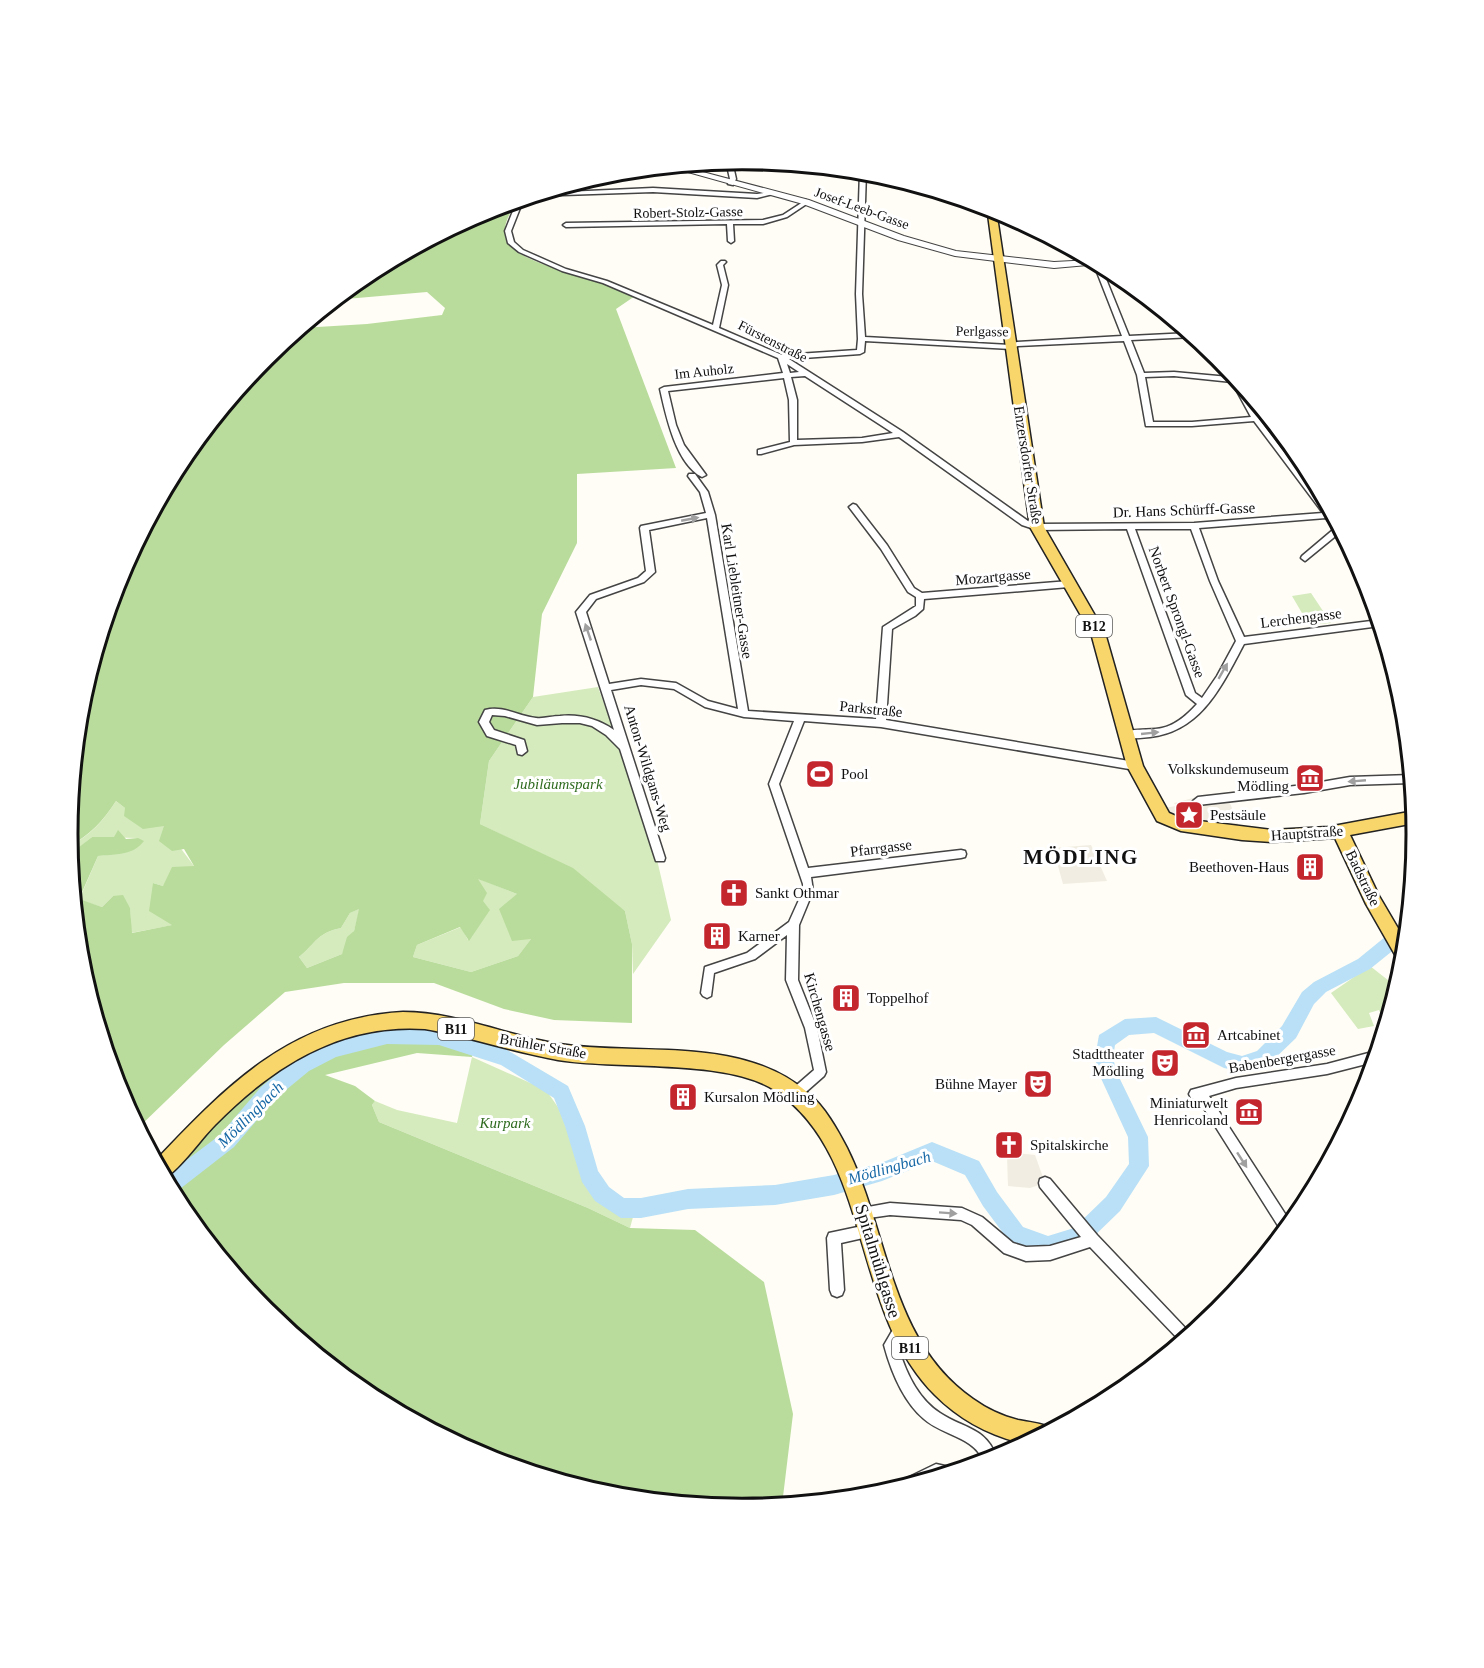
<svg xmlns="http://www.w3.org/2000/svg" width="1484" height="1668" font-family="Georgia,serif">
<style>
.green{fill:#d5ebbd}
.forest{fill:#b9dc9c;fill-rule:evenodd}
.plaza{fill:#f1ede2}
.lines{fill:none;stroke-linecap:round;stroke-linejoin:round}
.river{fill:#b9e0f7;fill-rule:evenodd}
.minor-casing{stroke:#444;stroke-width:3}
.tertiary-casing{stroke:#444;stroke-width:2}
.primary-casing{stroke:#222;stroke-width:3}
.minor{fill:#fff;fill-rule:evenodd}
.tertiary{fill:#fff;fill-rule:evenodd}
.primary{fill:#f9d66b;fill-rule:evenodd}
.oneway{fill:#a0a0a0}
.labels{text-anchor:middle;stroke-width:6;stroke-linejoin:round;paint-order:stroke}
.far-street-label{font-size:14px;fill:#111;stroke:#fff}
.shield{fill:#fff;stroke:#585858;stroke-width:1.5}
.shield-label{font-size:14px;font-weight:bold;fill:#111}
.street-label{font-size:15px;fill:#111;stroke:#fff}
.poi-label{font-size:15px;fill:#111;stroke:#fff;text-anchor:start}
.park-label{font-size:15px;font-style:italic;fill:#2f6b1f;stroke:#fff}
.water-label{font-size:16px;font-style:italic;fill:#1768a6;stroke:#fff}
.near-street-label{font-size:18px;fill:#111;stroke:#fff}
.district-label{font-size:21px;font-weight:bold;letter-spacing:1.5px;fill:#111;stroke:#fff}
.rim{fill:none;stroke:#111;stroke-width:3}
</style>
<rect width="100%" height="100%" fill="#fffdf5"/>
<!-- green -->
<path class="green" d="M1311,593L1331,623L1309,625L1292,596Z
M598,687L652,838L671,920L633,974L632,944L625,911L523,845L480,824L489,761L533,697Z
M116,801L125,808L164,826L194,866L163,886L153,883L173,925L131,933L130,908L113,896L102,907L79,900L98,856L125,853L138,838L92,837L71,854L76,858L75,863H70L69,846C91,835 103,821 116,801Z
M477,878L517,894L532,938L518,956L471,972L413,957L417,945L461,927L468,940L483,901Z
M360,908L354,931L342,954L307,968L299,957C317,942 317,933 341,928L350,913Z
M1370,966L1393,984L1394,997L1385,1025L1379,1010L1369,1013L1374,1026L1358,1029L1331,993Z
M472,1057L546,1090L562,1113L584,1176L636,1206L630,1228L588,1208L379,1122L372,1105L375,1101L397,1110L457,1123Z"/>
<!-- forest -->
<path class="forest" d="M518,201C510,211 499,230 508,243C519,261 580,276 601,282C613,286 624,292 635,296L616,309L676,468L577,474V543L542,614L533,697L489,761L480,824L573,868L625,911L632,944V1023L554,1020L504,1009L434,983H344L285,992L224,1045L138,1128L119,1092L80,965L70,863H75L76,858L70,854L92,837H114L118,830L126,839L138,838L144,841C133,856 114,854 98,856L79,899L102,907L113,896L123,895L130,908L132,933L172,925L149,911L153,883L163,886L172,867L194,866L184,849L172,851L159,841L164,826L143,829L124,816L125,808L116,801C103,821 90,835 69,846L68,834L81,702L119,576L181,459L265,357L301,328L367,324L442,315L445,308L427,292L334,300L368,273L484,211ZM478,879L517,894L499,909L512,941L531,939L518,956L471,972L413,957L417,945L460,927L469,941L490,910L483,901L487,893ZM359,909L354,931L347,937L342,954L307,968L299,957C317,942 317,933 341,928L350,913Z
M433,1032L475,1043L472,1057L417,1053L325,1075L355,1086L375,1101L372,1105L379,1122L588,1208L630,1228L695,1230L764,1282L793,1414L782,1505L742,1508L610,1495L484,1457L367,1395L265,1311L181,1208L166,1180L237,1101L308,1050L361,1037Z"/>
<!-- plaza -->
<path class="plaza" d="M1226,793L1242,834L1198,828L1157,809L1176,806L1174,803L1193,798Z
M1091,845L1107,881L1063,884L1053,848Z
M1016,1153L1035,1155L1045,1183L1030,1188L1008,1186L1007,1156L1016,1157Z"/>
<g class="lines">
<!-- river -->
<path class="river" d="M1408,922L1406,940L1370,969L1326,992L1314,1004L1296,1038L1270,1063L1263,1065L1242,1072L1224,1068L1154,1033L1129,1035L1115,1045L1113,1058L1117,1073L1148,1137L1149,1166L1120,1211L1087,1243L1048,1256L1009,1241L983,1206L965,1175L932,1161L882,1181L834,1195L775,1205L688,1209L641,1218H621L595,1201L582,1182L565,1126L554,1098L501,1065L439,1045L387,1044L336,1057L309,1071L275,1099L234,1147L176,1192L173,1193L164,1177L220,1135L261,1087L295,1059L332,1042L387,1028L439,1029L507,1050L568,1086L585,1126L598,1171L609,1187L624,1198H641L688,1189L775,1185L834,1175L881,1163L932,1142L979,1161L997,1192L1023,1227L1048,1236L1074,1228L1106,1197L1129,1164L1128,1137L1099,1074L1095,1058L1099,1035L1125,1019L1156,1017L1227,1052L1242,1056L1257,1051L1282,1026L1302,992L1314,982L1358,959L1401,924Z"/>
<!-- minor casing -->
<g class="minor-casing">
<path id="minor" d="M726,161H732L736,179L733,185L728,184L730,179Z
M860,171L866,172L862,294L865,337L1010,345L1017,342L1122,336L1093,262V261L1100,264L1129,336L1190,333L1194,337L1131,340L1144,373L1174,372L1229,377L1226,371L1229,369C1242,385 1249,403 1260,420C1287,459 1321,493 1343,535L1338,534L1305,561L1301,558L1302,556L1334,529L1326,518L1199,528L1218,581L1244,637L1379,620L1380,626L1244,644C1222,685 1202,731 1150,737C1141,738 1131,739 1123,738L1121,735C1129,727 1150,731 1162,728C1176,725 1188,714 1197,704L1186,695L1127,529L1037,530L1022,525L899,437L862,442L794,445L761,454H758V450L790,442L789,400L784,378L668,391L676,425L684,445L706,475L702,477C676,464 666,416 660,389L664,387L783,373L778,358L603,283L562,271L519,252L508,243L505,231L517,201L529,197L528,199L522,203L511,231L514,242L523,250L566,269L607,281L713,325L722,285L717,265L721,261H725L726,262L723,265L728,285L719,328L782,355L857,350L858,339L856,294ZM865,341L1011,349L1018,346L1124,341L1137,375L1146,426H1192L1254,421L1323,513L1194,523L1038,524L1028,521L903,432L789,359L860,354L864,352ZM787,364L799,372L790,373ZM805,376L893,433L862,438L797,440V400L791,377ZM1174,376L1232,382L1251,417L1192,422H1153L1145,377ZM1135,529H1191L1210,581L1236,641L1217,676L1202,698L1195,693Z
M653,188L757,194L770,192L773,194L757,198L653,192L533,196L544,193Z
M806,200L809,202L808,203L787,217L763,224H733L734,241L731,243L728,241L727,224L566,227L563,225L566,223L763,220L783,215Z
M689,474H695L708,492L715,515L748,711L876,719L883,627L916,606V597L908,592L881,549L849,507L853,504L856,505L887,545L914,588L922,593L1069,581L1073,584L1069,587L924,599L923,609L915,616L892,629L886,720L1135,762L1140,766L1135,770L881,727L804,721L779,784L808,868L961,850L965,851L966,854L965,857L961,858L811,877L813,891L799,925L798,980L817,1028L826,1072L824,1076L799,1098L795,1100L791,1098L789,1094L791,1090L814,1070L805,1028L786,980L787,935L755,959L714,973L711,996L707,998L703,996L701,993L705,967L747,953L789,922L803,891V884L769,784L794,721L744,717L705,707L674,689L641,685L611,690L665,858L664,861H656L655,858L620,749L606,735L592,726L580,723H562L537,725L505,716L492,715L489,722L494,730L524,740L527,751L522,755L518,754L516,745L487,736L479,722L485,710C503,705 518,716 536,718C544,719 552,716 560,716C580,714 598,719 614,730L576,612L590,595L638,578L646,571L640,528L641,526L706,513L700,492L688,476ZM707,518L738,709L708,701L676,683L641,679L609,684L586,612L596,599L644,582L655,572L649,530Z
M1411,775V783L1350,785L1304,793L1198,805L1193,801L1198,797L1304,785L1350,777Z
M1376,1051H1378L1374,1062L1327,1074L1236,1088L1209,1096L1291,1223L1282,1232L1198,1099L1191,1098L1189,1094L1191,1090L1236,1078L1327,1064Z
M1045,1177L1050,1179L1097,1235L1191,1334L1181,1342L1090,1247L1050,1260L1026,1261L1004,1253L972,1225L961,1220L890,1215L862,1219L857,1217L855,1213L857,1209L890,1203L962,1208L982,1217L1013,1243L1026,1247L1050,1246L1081,1237L1040,1187L1039,1183L1040,1179Z
M867,1225L872,1226L874,1231L872,1236L841,1243L844,1290L842,1295L837,1297L832,1295L830,1290L827,1238L829,1233Z
M900,1324L905,1326L907,1331L898,1346C905,1371 918,1399 940,1413C964,1429 986,1427 997,1458L984,1462C974,1436 943,1436 924,1419C903,1401 891,1371 884,1345L895,1326Z
M936,1464L954,1468L955,1471L901,1487L903,1480Z"/>
</g>
<!-- tertiary casing -->
<g class="tertiary-casing">
<path id="tertiary" d="M680,166L809,200L904,236L956,251L1054,262L1092,260L1099,264L1054,268L955,256L898,240L803,204L670,167Z"/>
</g>
<!-- primary casing -->
<g class="primary-casing">
<path id="primary" d="M987,207L996,210L1044,527L1105,633L1143,766L1169,813L1183,819L1272,830L1328,827L1414,811L1415,823L1350,835L1379,896L1406,942L1404,962L1398,960L1366,904L1335,838L1272,842L1242,840L1181,831L1157,821L1127,766L1091,633L1030,527Z
M403,1012C457,1012 507,1036 559,1044C639,1056 742,1035 808,1093C825,1107 837,1129 847,1148C889,1232 889,1341 973,1399C987,1409 1002,1416 1018,1420C1029,1422 1039,1423 1049,1427L1050,1430L1025,1444C990,1436 960,1420 935,1395C849,1309 874,1158 776,1091C727,1058 617,1070 558,1060C513,1052 470,1037 425,1029C340,1023 272,1067 215,1125C200,1140 182,1167 165,1178L155,1161C227,1085 292,1018 403,1012Z"/>
</g>
<!-- minor -->
<use href="#minor" class="minor"/>
<!-- tertiary -->
<use href="#tertiary" class="tertiary"/>
<!-- primary -->
<use href="#primary" class="primary"/>
</g>
<!-- one-way arrows -->
<defs><path id="oneway-solid" d="M-6-.8H1V-3.2L6.5 0L1 3.2V.8H-6Z" transform="scale(1.5)"/></defs>
<g class="oneway">
<use href="#oneway-solid" transform="translate(690 519) rotate(-11)"/>
<use href="#oneway-solid" transform="translate(588 632) rotate(-109)"/>
<use href="#oneway-solid" transform="translate(1223 671) rotate(-60)"/>
<use href="#oneway-solid" transform="translate(1150 733) rotate(-6)"/>
<use href="#oneway-solid" transform="translate(1357 781) rotate(175)"/>
<use href="#oneway-solid" transform="translate(1242 1160) rotate(57)"/>
<use href="#oneway-solid" transform="translate(948 1213) rotate(4)"/>
</g>
<!-- icons -->
<defs>
<g id="stadium-square" transform="scale(1.5)"><rect x="-9" y="-9" width="18" height="18" rx="4" fill="#c4262e" stroke="#fff"/><path d="M0-5a6.5 5 0 1 0 0 10a6.5 5 0 1 0 0-10ZM-3.5-1.8h7v3.6h-7Z" fill="#fff"/></g>
<g id="museum-square" transform="scale(1.5)"><rect x="-9" y="-9" width="18" height="18" rx="4" fill="#c4262e" stroke="#fff"/><path d="M0-6L6-3V-2H-6V-3ZM-5-1h2V3h-2ZM-1-1h2V3h-2ZM3-1h2V3H3ZM-6 4H6V6H-6Z" fill="#fff"/></g>
<g id="sight-square" transform="scale(1.5)"><rect x="-9" y="-9" width="18" height="18" rx="4" fill="#c4262e" stroke="#fff"/><path d="M0-6L1.8-2.2L6-1.7L2.9 1.2L3.7 5.4L0 3.3L-3.7 5.4L-2.9 1.2L-6-1.7L-1.8-2.2Z" fill="#fff"/></g>
<g id="building-square" transform="scale(1.5)"><rect x="-9" y="-9" width="18" height="18" rx="4" fill="#c4262e" stroke="#fff"/><path d="M-4-6H4V6H1V3H-1V6H-4ZM-2.5-4.3h1.7v1.8h-1.7ZM.8-4.3h1.7v1.8H.8ZM-2.5-1h1.7V.8h-1.7ZM.8-1h1.7V.8H.8Z" fill="#fff"/></g>
<g id="church-square" transform="scale(1.5)"><rect x="-9" y="-9" width="18" height="18" rx="4" fill="#c4262e" stroke="#fff"/><path d="M-1.2-6h2.4v3.5h3.3v2.4h-3.3V6h-2.4V-.1h-3.3v-2.4h3.3Z" fill="#fff"/></g>
<g id="theatre-square" transform="scale(1.5)"><rect x="-9" y="-9" width="18" height="18" rx="4" fill="#c4262e" stroke="#fff"/><path d="M-5-5.5Q0-4 5-5.5V0Q5 5 0 6Q-5 5-5 0ZM-3.3-2.5H-1v1.5H-3.3ZM1-2.5H3.3v1.5H1ZM-2.8 1Q0 5.5 2.8 1Z" fill="#fff"/></g>
</defs>
<g fill-rule="evenodd">
<use href="#stadium-square" x="820" y="774"/>
<use href="#museum-square" x="1310" y="778"/>
<use href="#sight-square" x="1189" y="815"/>
<use href="#building-square" x="1310" y="867"/>
<use href="#church-square" x="734" y="893"/>
<use href="#building-square" x="717" y="936"/>
<use href="#building-square" x="846" y="998"/>
<use href="#museum-square" x="1196" y="1035"/>
<use href="#theatre-square" x="1165" y="1063"/>
<use href="#theatre-square" x="1038" y="1084"/>
<use href="#building-square" x="683" y="1097"/>
<use href="#museum-square" x="1249" y="1112"/>
<use href="#church-square" x="1009" y="1145"/>
</g>
<g class="labels">
<!-- far-street labels -->
<g class="far-street-label">
<text transform="translate(862 208) rotate(20)" y="5">Josef-Leeb-Gasse</text>
<text transform="translate(688 212) rotate(-1)" y="5">Robert-Stolz-Gasse</text>
<text transform="translate(982 331) rotate(1)" y="5">Perlgasse</text>
<text transform="translate(773 341) rotate(27)" y="5">Fürstenstraße</text>
<text transform="translate(704 371) rotate(-6)" y="5">Im Auholz</text>
</g>
<!-- shield labels -->
<g class="shield">
<rect x="1076" y="615" width="36" height="22" rx="4.5"/>
<rect x="438" y="1018" width="36" height="22" rx="4.5"/>
<rect x="892" y="1337" width="36" height="22" rx="4.5"/>
</g>
<g class="shield-label">
<text x="1094" y="631">B12</text>
<text x="456" y="1034">B11</text>
<text x="910" y="1353">B11</text>
</g>
<!-- street labels -->
<g class="street-label">
<text transform="translate(1028 465) rotate(81)" y="5">Enzersdorfer Straße</text>
<text transform="translate(1184 510) rotate(-2)" y="5">Dr. Hans Schürff-Gasse</text>
<text transform="translate(993 577) rotate(-5)" y="5">Mozartgasse</text>
<text transform="translate(737 591) rotate(81)" y="5">Karl Liebleitner-Gasse</text>
<text transform="translate(1177 612) rotate(70)" y="5">Norbert Sprongl-Gasse</text>
<text transform="translate(1301 618) rotate(-7)" y="5">Lerchengasse</text>
<text transform="translate(871 709) rotate(6)" y="5">Parkstraße</text>
<text transform="translate(648 768) rotate(73)" y="5">Anton-Wildgans-Weg</text>
<text transform="translate(1307 833) rotate(-4)" y="5">Hauptstraße</text>
<text transform="translate(881 848) rotate(-7)" y="5">Pfarrgasse</text>
<text transform="translate(1363 878) rotate(64)" y="5">Badstraße</text>
<text transform="translate(820 1012) rotate(74)" y="5">Kirchengasse</text>
<text transform="translate(543 1046) rotate(10)" y="5">Brühler Straße</text>
<text transform="translate(1282 1059) rotate(-10)" y="5">Babenbergergasse</text>
</g>
<!-- poi labels -->
<g class="poi-label">
<text x="1289" y="774" text-anchor="end">Volkskundemuseum<tspan x="1289" dy="17">Mödling</tspan></text>
<text x="841" y="779">Pool</text>
<text x="1210" y="820">Pestsäule</text>
<text x="1289" y="872" text-anchor="end">Beethoven-Haus</text>
<text x="755" y="898">Sankt Othmar</text>
<text x="738" y="941">Karner</text>
<text x="867" y="1003">Toppelhof</text>
<text x="1217" y="1040">Artcabinet</text>
<text x="1144" y="1059" text-anchor="end">Stadttheater<tspan x="1144" dy="17">Mödling</tspan></text>
<text x="1017" y="1089" text-anchor="end">Bühne Mayer</text>
<text x="704" y="1102">Kursalon Mödling</text>
<text x="1228" y="1108" text-anchor="end">Miniaturwelt<tspan x="1228" dy="17">Henricoland</tspan></text>
<text x="1030" y="1150">Spitalskirche</text>
</g>
<!-- park labels -->
<g class="park-label">
<text x="558" y="789">Jubiläumspark</text>
<text x="505" y="1128">Kurpark</text>
</g>
<!-- water labels -->
<g class="water-label">
<text transform="translate(250 1114) rotate(-45)" y="6">Mödlingbach</text>
<text transform="translate(889 1167) rotate(-16)" y="6">Mödlingbach</text>
</g>
<!-- near-street labels -->
<g class="near-street-label">
<text transform="translate(878 1261) rotate(73)" y="6">Spitalmühlgasse</text>
</g>
<!-- district labels -->
<g class="district-label">
<text x="1081" y="864">MÖDLING</text>
</g>
</g>
<!-- crop -->
<path d="M0 0H1484V1668H0ZM78 834a664 664 0 1 1 1328 0a664 664 0 1 1-1328 0Z" fill="#fff" fill-rule="evenodd"/>
<path class="rim" d="M78 834a664 664 0 1 1 1328 0a664 664 0 1 1-1328 0Z"/>
</svg>
